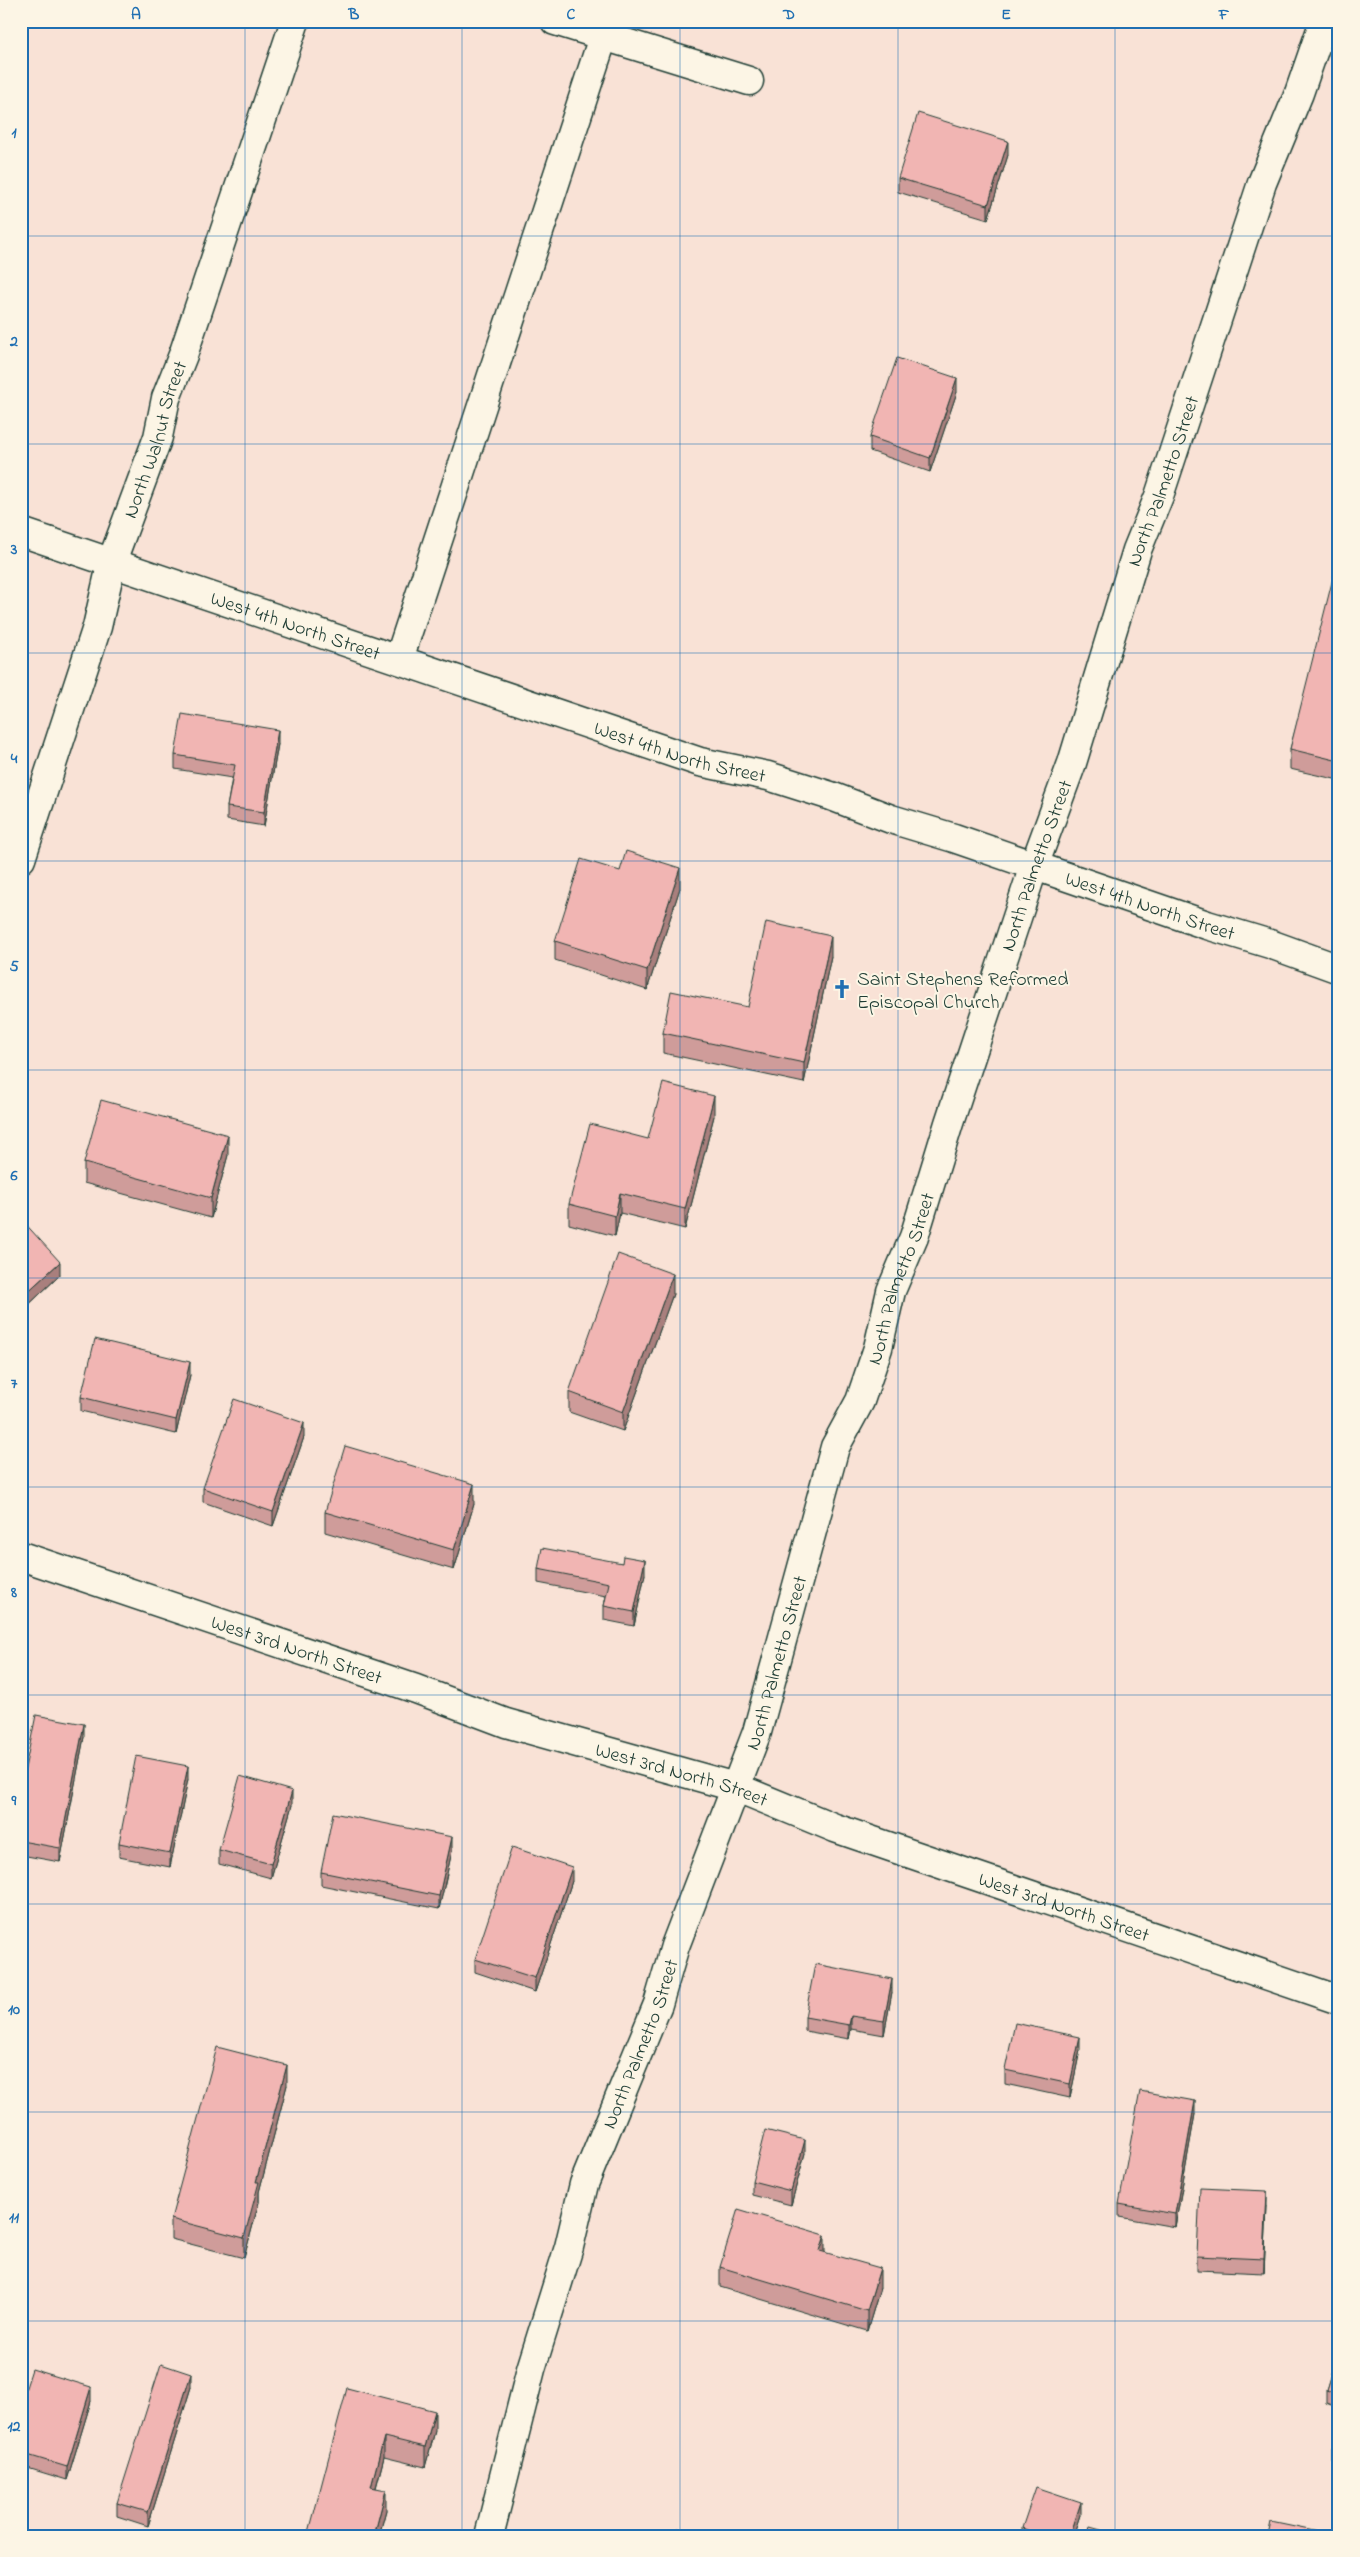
<svg xmlns="http://www.w3.org/2000/svg" width="1360" height="2557" font-family="'Indie Flower',sans-serif">
<style>
.lines{fill:none;stroke-linecap:round;stroke-linejoin:round}
.minor-casing{stroke:#1f3d34;stroke-width:31}
.minor{stroke:#fcf5e5;stroke-width:28}
.wall{fill:#cf9c9a;stroke:#1f3d34}
.shaded-wall{fill:#a97f7d;stroke:#1f3d34}
.building{fill:#f1b5b3;stroke:#1f3d34}
.grid{fill:none;stroke:#1f6fb2;stroke-width:1;stroke-opacity:0.55}
.labels{text-anchor:middle;stroke-width:4;stroke-linejoin:round;paint-order:stroke}
.street-label{font-size:20px;fill:#1f3d34;stroke:#fcf5e5}
.poi-label{font-size:20px;fill:#1f3d34;stroke:#fcf5e5;text-anchor:start}
.neatline{fill:none;stroke:#1f6fb2;stroke-width:2}
.grid-label{font-size:16px;text-anchor:middle;font-weight:bold;fill:#1f6fb2}
</style>
<rect width="100%" height="100%" fill="#f9e2d6"/>
<filter id="ink" filterUnits="userSpaceOnUse"><feTurbulence type="fractalNoise" baseFrequency=".02" numOctaves="2"/><feDisplacementMap in="SourceGraphic" scale="10" xChannelSelector="R" yChannelSelector="G"/><feConvolveMatrix kernelMatrix="1 2 1 2 8 2 1 2 1" color-interpolation-filters="sRGB"/></filter>
<g filter="url(#ink)">
<g class="lines">
<!-- minor casing -->
<g class="minor-casing">
<g id="minor">
<path d="M555,21L749,81"/>
<path id="s1" d="M21,532L700,762L768,776L831,796L891,819L954,838L1207,925L1270,944L1339,969"/>
<path d="M399,659L603,37"/>
<path id="s2" d="M21,859L97,627L112,561L158,437L166,398L183,355L295,21"/>
<path id="s3" d="M21,1556L416,1689L506,1723L735,1787L835,1828L1339,2000"/>
<path id="s4" d="M489,2536L531,2369L569,2247L584,2184L658,2004L675,1946L757,1732L835,1447L860,1401L878,1348L891,1291L914,1237L949,1123L1034,866L1072,763L1137,550L1159,496L1262,183L1299,93L1324,21"/>
</g>
</g>
<!-- minor -->
<use href="#minor" class="minor"/>
</g>
<!-- wall -->
<path class="wall" d="M1008,155L988,219L898,192V178Z
M957,392L930,472L870,451V437Z
M1339,566V780L1290,769V749Z
M278,744L264,826L227,820V807L232,778L175,769V755Z
M620,871L680,888L647,990L555,960V941Z
M831,956L804,1083L663,1053V1033L748,1007Z
M714,1116L685,1229L620,1213L615,1236L569,1224V1204L648,1139Z
M228,1155L211,1218L84,1183V1163Z
M21,1219L60,1275L23,1310L21,1309Z
M673,1294L623,1431L569,1412V1392Z
M190,1375L176,1434L81,1411V1397Z
M304,1437L273,1526L203,1502V1488Z
M474,1504L454,1570L325,1532V1512Z
M622,1563L645,1574L634,1626L604,1620V1606L606,1596L538,1583V1569Z
M84,1737L60,1862L21,1855V1788Z
M188,1779L170,1867L119,1857V1843Z
M292,1805L271,1878L219,1864V1850Z
M452,1851L439,1909L321,1885V1872Z
M572,1881L535,1992L475,1972V1959Z
M892,1992L884,2035L851,2029L849,2039L805,2031V2017Z
M1080,2050L1070,2098L1005,2084V2070Z
M287,2085L259,2192V2202L244,2258L171,2239V2219Z
M1195,2114L1175,2227L1119,2217V2204Z
M805,2153L791,2205L752,2195V2181Z
M1267,2205L1264,2273L1197,2270V2256Z
M825,2252L880,2288L867,2331L720,2287V2267Z
M1339,2349V2409L1326,2404V2391Z
M191,2387L148,2526L117,2516V2503Z
M347,2388L435,2431L425,2467L384,2457L376,2488L386,2510L379,2536Z
M91,2401L67,2480L21,2466V2403Z
M1339,2429V2466L1332,2463V2450Z
M1081,2515L1074,2536H1022V2528Z"/>
<!-- shaded-wall -->
<path class="shaded-wall" d="M1008,141V155L988,219V205Z
M957,378V392L930,472V458Z
M278,730V744L264,826V812Z
M680,868V888L647,990V970Z
M831,936V956L804,1083V1063Z
M714,1096V1116L685,1229V1209Z
M228,1135V1155L211,1218V1198Z
M620,1193V1213L615,1236V1216Z
M60,1262V1275L23,1310V1296Z
M673,1274V1294L623,1431V1412Z
M190,1362V1375L176,1434V1420Z
M304,1423V1437L273,1526V1512Z
M474,1484V1504L454,1570V1550Z
M645,1560V1574L634,1626V1612Z
M84,1724V1737L60,1862V1848Z
M188,1766V1779L170,1867V1853Z
M292,1791V1805L271,1878V1864Z
M452,1837V1851L439,1909V1896Z
M572,1867V1881L535,1992V1978Z
M892,1979V1992L884,2035V2021Z
M851,2016V2029L849,2039V2025Z
M1080,2037V2050L1070,2098V2084Z
M287,2065V2085L259,2192V2202L244,2258V2238L256,2182Z
M1195,2101V2114L1175,2227V2214Z
M805,2140V2153L791,2205V2191Z
M1267,2191V2205L1264,2273V2259Z
M825,2235V2255L820,2251Z
M880,2268V2288L867,2331V2311Z
M191,2374V2387L148,2526V2512Z
M91,2387V2401L67,2480V2467Z
M435,2411V2431L425,2467V2447Z
M384,2437V2457L371,2506V2487Z
M386,2490V2510L379,2536H374Z
M1081,2502V2515L1074,2536H1070Z"/>
<!-- building -->
<path class="building" d="M918,113L1008,141L988,205L898,178Z
M897,358L957,378L930,458L870,437Z
M1336,566H1339V761L1290,749Z
M182,714L278,730L264,812L227,807L235,765L175,755Z
M626,851L680,868L647,970L555,941L581,859L620,871Z
M766,922L831,936L804,1063L663,1033L671,991L748,1007Z
M663,1083L714,1096L685,1209L620,1193L615,1216L569,1204L590,1124L648,1139Z
M101,1100L228,1135L211,1198L84,1163Z
M21,1219L60,1262L23,1296L21,1295Z
M618,1254L673,1274L623,1412L569,1392Z
M95,1339L190,1362L176,1420L81,1397Z
M234,1399L304,1423L273,1512L203,1488Z
M345,1446L474,1484L454,1550L325,1512Z
M542,1548L622,1563L623,1556L645,1560L634,1612L604,1606L609,1583L538,1569Z
M36,1715L84,1724L60,1848L21,1841V1788Z
M136,1756L188,1766L170,1853L119,1843Z
M240,1776L292,1791L271,1864L219,1850Z
M333,1813L452,1837L439,1896L321,1872Z
M512,1847L572,1867L535,1978L475,1959Z
M815,1964L892,1979L884,2021L851,2016L849,2025L805,2017Z
M1015,2023L1080,2037L1070,2084L1005,2070Z
M217,2047L287,2065L256,2182H259L244,2238L171,2219Z
M1140,2091L1195,2101L1175,2214L1119,2204Z
M765,2130L805,2140L791,2191L752,2181Z
M1200,2188L1267,2191L1264,2259L1197,2256Z
M738,2209L825,2235L820,2251L880,2268L867,2311L720,2267Z
M1339,2349V2395L1326,2391Z
M161,2364L191,2374L148,2512L117,2503Z
M32,2369L91,2387L67,2467L21,2453V2403Z
M347,2388L435,2411L425,2447L384,2437L371,2487L386,2490L374,2536H308Z
M1339,2429V2452L1332,2450Z
M1036,2487L1081,2502L1070,2536H1043L1022,2528Z
M1271,2522L1338,2536H1268Z
M1090,2527L1123,2536H1087Z
M678,2528L701,2536H676Z"/>
</g>
<!-- grid -->
<path class="grid" d="M245,21V2536M462,21V2536M680,21V2536M898,21V2536M1115,21V2536M21,236H1339M21,444H1339M21,653H1339M21,861H1339M21,1070H1339M21,1278H1339M21,1487H1339M21,1695H1339M21,1904H1339M21,2112H1339M21,2321H1339"/>
<!-- icons -->
<defs>
<g id="church-bare" transform="scale(1.5)"><path d="M-1.2-6h2.4v3.5h3.3v2.4h-3.3V6h-2.4V-.1h-3.3v-2.4h3.3Z" fill="#1f6fb2" stroke="#fcf5e5" stroke-width="2.5" paint-order="stroke"/></g>
</defs>
<g fill-rule="evenodd">
<use href="#church-bare" x="842" y="989"/>
</g>
<g class="labels">
<!-- street labels -->
<g class="street-label">
<text dy="7" stroke="none"><textPath href="#s2" startOffset="441">North Walnut Street</textPath></text>
<text dy="7" stroke="none"><textPath href="#s4" startOffset="2166">North Palmetto Street</textPath></text>
<text dy="7" stroke="none"><textPath href="#s1" startOffset="290">West 4th North Street</textPath></text>
<text dy="7" stroke="none"><textPath href="#s1" startOffset="695">West 4th North Street</textPath></text>
<text dy="7" stroke="none"><textPath href="#s4" startOffset="1761">North Palmetto Street</textPath></text>
<text dy="7" stroke="none"><textPath href="#s1" startOffset="1190">West 4th North Street</textPath></text>
<text dy="7" stroke="none"><textPath href="#s4" startOffset="1326">North Palmetto Street</textPath></text>
<text dy="7" stroke="none"><textPath href="#s3" startOffset="291">West 3rd North Street</textPath></text>
<text dy="7" stroke="none"><textPath href="#s4" startOffset="921">North Palmetto Street</textPath></text>
<text dy="7" stroke="none"><textPath href="#s3" startOffset="696">West 3rd North Street</textPath></text>
<text dy="7" stroke="none"><textPath href="#s3" startOffset="1101">West 3rd North Street</textPath></text>
<text dy="7" stroke="none"><textPath href="#s4" startOffset="516">North Palmetto Street</textPath></text>
</g>
<!-- poi labels -->
<g class="poi-label">
<text x="857" y="985">Saint Stephens Reformed<tspan x="857" dy="23">Episcopal Church</tspan></text>
</g>
</g>
<!-- margin -->
<rect width="1360" height="2557" fill="none" stroke="#fcf5e5" stroke-width="55"/>
<rect x="28" y="28" width="1304" height="2502" class="neatline"/>
<g class="grid-label">
<text x="136" y="19">A</text>
<text x="354" y="19">B</text>
<text x="571" y="19">C</text>
<text x="789" y="19">D</text>
<text x="1006" y="19">E</text>
<text x="1224" y="19">F</text>
<text x="14" y="137">1</text>
<text x="14" y="346">2</text>
<text x="14" y="554">3</text>
<text x="14" y="763">4</text>
<text x="14" y="971">5</text>
<text x="14" y="1180">6</text>
<text x="14" y="1388">7</text>
<text x="14" y="1597">8</text>
<text x="14" y="1805">9</text>
<text x="14" y="2014">10</text>
<text x="14" y="2222">11</text>
<text x="14" y="2431">12</text>
</g>
</svg>
